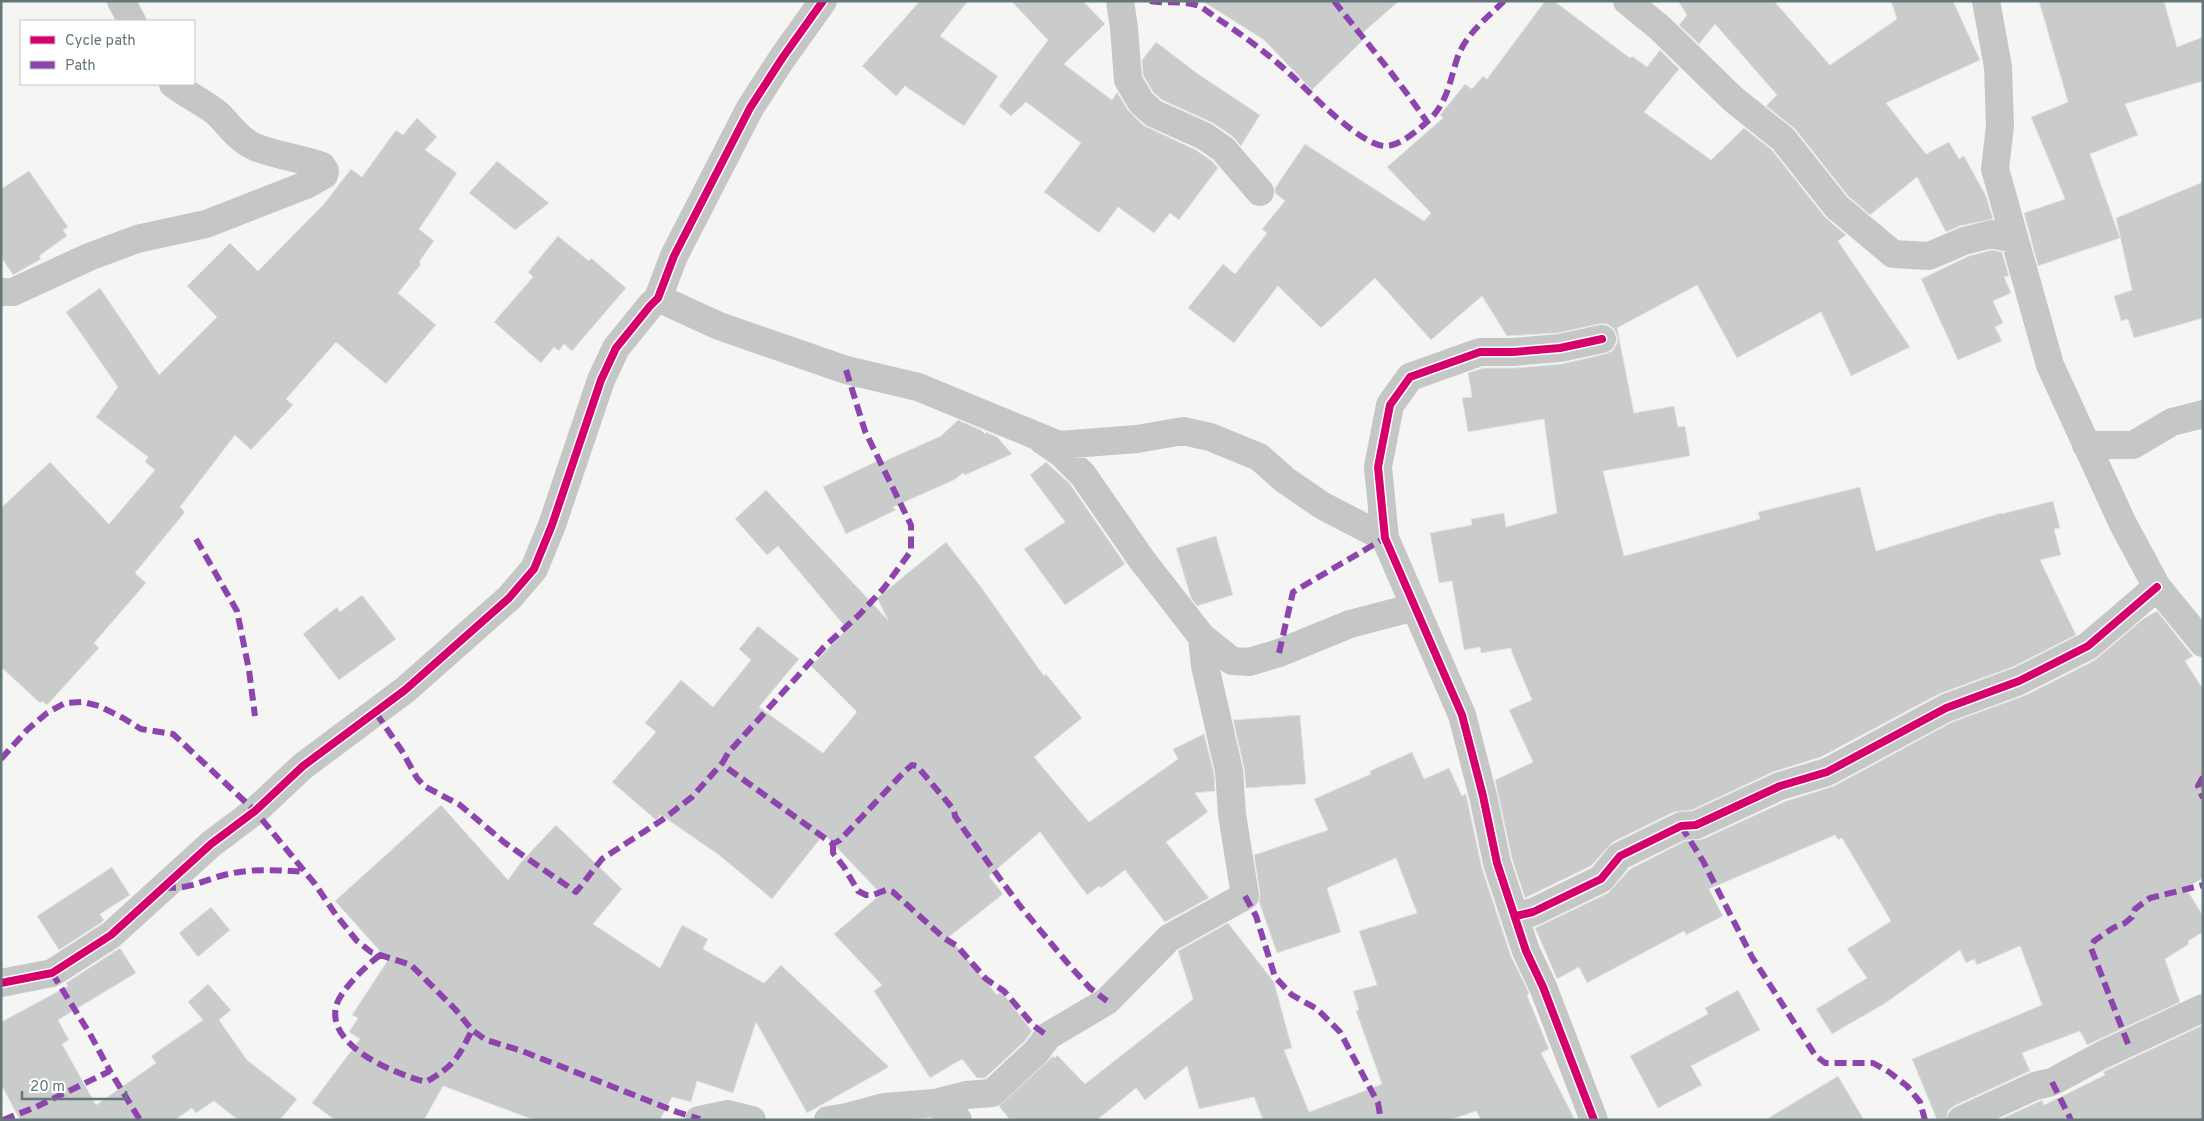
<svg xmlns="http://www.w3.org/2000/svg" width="2204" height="1121" font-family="Overpass,sans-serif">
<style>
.building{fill:#cacccc;stroke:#e4e4e4}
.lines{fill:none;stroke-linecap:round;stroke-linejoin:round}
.street{stroke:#c5c6c6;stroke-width:28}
.quiet{stroke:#8e44ad;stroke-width:6;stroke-dasharray:12 6;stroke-linecap:butt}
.cycleway-casing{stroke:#fff;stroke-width:11}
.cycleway{stroke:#d6006c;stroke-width:8}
</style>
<rect width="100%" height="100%" fill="#f5f5f4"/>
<!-- building -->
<path class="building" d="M920,1H968L940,36L998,76L964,126L905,86L896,96L862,66Z
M1011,1H1083L1105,24L1064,64L1112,100L1117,92L1128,110L1143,125L1196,150L1212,161L1218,168L1179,220L1170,213L1154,233L1118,207L1099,233L1044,192L1081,143L1026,102L1011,116L999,106L1048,40Z
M1202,1H1399L1358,37L1362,41L1312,90L1264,40Z
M1545,1H1554L1630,58L1632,56L1647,67L1660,50L1679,69L1644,112L1711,160L1744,128L1772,150L1825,217L1846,235L1838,241L1910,347L1851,376L1821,312L1737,358L1697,285L1617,328L1634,413L1674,406L1678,427L1685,426L1690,456L1603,471L1624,556L1760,519L1758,512L1860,487L1876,551L2001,513V514L2053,501L2060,528L2054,529L2061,555L2040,560L2076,635L2013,667L1939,694L1821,757L1773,772L1692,810L1674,812L1613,842L1591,866L1525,898L1512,859L1495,780L1533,762L1509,710L1532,700L1512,653L1511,648L1481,653L1480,647L1464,650L1452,581L1439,583L1430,533L1472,525L1471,519L1504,513L1506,527L1557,513L1544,419L1468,432L1462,398L1472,397L1468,373L1483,368H1514L1561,364L1605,354L1612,351L1617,344V336L1614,329L1607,324H1599L1558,333L1507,336L1482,296L1431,340L1375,278L1321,328L1278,286L1234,343L1188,308L1223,264L1235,274L1267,233L1262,229L1285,201L1275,193V188L1305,144L1424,221L1431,213L1387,167L1443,118L1440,115L1465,84L1472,89L1483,76L1487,79Z
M1678,1H1774L1830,65L1897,19L1891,1H1953L1980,60L1886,103L1926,154L1949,142L1959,159L1964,156L1986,196L1993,219L1960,226L1946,232L1917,177L1870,215L1848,196L1795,129L1766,106L1777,95L1715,24L1699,44L1679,25L1687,15Z
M2039,1H2164L2177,47L2203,37V81L2125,104L2138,135L2090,154L2120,238L2038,266L2024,213L2065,199L2031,117L2068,102Z
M1156,42L1198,74L1260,115L1241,146L1232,136L1213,123L1162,100L1153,92L1143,75L1142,60Z
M417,118L437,137L425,150L457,173L419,229L434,241L419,262L421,264L398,293L436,325L386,384L336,342L286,399L293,405L251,450L235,435L180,507L185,512L135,573L146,583L94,643L99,648L47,705L42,701L40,703L1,667V508L50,462L109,524L155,470L145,462L148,457L96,417L118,387L66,312L100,288L159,375L217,317L187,286L230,243L258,271L324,204L351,169L362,177L396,130L403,135Z
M497,161L549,203L515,230L469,193Z
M29,171L68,227L63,230L67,236L39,256L41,259L13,275L1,257V189Z
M2203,182V318L2134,338L2128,319L2121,321L2114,296L2132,290L2116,218Z
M558,236L589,261L591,258L626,288L572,351L564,344L559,351L554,347L541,363L494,322L533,277L528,272Z
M1992,250L2002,252L2009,276L2004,277L2011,293L1993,301L2003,323L1995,327L2002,341L1958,360L1921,279L1969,256Z
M958,420L981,430L985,434L986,432L997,437L1012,454L965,475L963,473L954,480L893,507L896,510L846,534L823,487L877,461L878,464L941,436Z
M1046,462L1070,484L1125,564L1065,605L1024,549L1065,522L1030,475Z
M766,490L888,620L877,598L946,542L981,587L1044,676L1046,674L1082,718L1034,757L1089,822L1178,759L1173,749L1204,734L1214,773L1215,791L1195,793L1208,812L1166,842L1209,898L1165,922L1125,870L1101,888L1099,886L1087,895L1040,832L989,876L1003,894L949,937L997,995L1001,991L1032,1031L1025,1041L985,1078H977L962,1059L930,1078L874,991L882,985L834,934L881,894L824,834L772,899L719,855L661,815L656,820L612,782L656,732L645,723L681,680L713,707L751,660L739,649L758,626L799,659L759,707L823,753L857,712L811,666L847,629L778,546L767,555L735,519Z
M1216,536L1233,595L1197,606L1191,598L1176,548Z
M362,595L396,639L339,680L303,634L337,607L340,612Z
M2157,611L2193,656L2185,661L2203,689V878L2186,888L2203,916V932L2188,941L2189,944L2165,959L2180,1002L2087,1045L2080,1031L2022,1053L2030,1071L1954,1106L1948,1111L1946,1120H1937L1912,1059L2042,1005L2020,946L1977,965L1974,959L1966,963L1960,950L1884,1004L1832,1034L1816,1009L1867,978L1847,949L1891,921L1842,838L1838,840L1835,835L1709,889L1723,916L1686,935L1684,931L1587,983L1579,967L1557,979L1535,928L1608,893L1630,869L1685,841L1703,839L1786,801L1834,786L1952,722L2026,695L2095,660L2143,619Z
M1300,715L1306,784L1246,788L1244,768L1233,720Z
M1412,752L1424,779L1449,768L1462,796L1466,794L1482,868L1511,956L1529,993L1527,995L1549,1049L1541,1053L1575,1120H1481L1476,1111L1450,1120H1263L1254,1097L1199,1109L1187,1066L1145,1100L1136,1088L1097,1120H1010L999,1106L1053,1056L1055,1058L1057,1055L1085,1084L1193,999L1178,951L1228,923L1274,982L1292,1048L1284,1050L1309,1112L1382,1084L1356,1011L1359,1010L1353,991L1377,985L1359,931L1417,913L1396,858L1327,888L1341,932L1277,953L1259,902L1260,894L1254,855L1328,830L1314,799L1371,774L1370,771Z
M441,805L508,880L521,862L556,825L622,889L593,924L660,968L682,925L708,939L703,949L764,983L781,965L889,1067L807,1113L756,1022L733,1093L697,1081L691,1102L672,1097L660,1120H534L443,1086L424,1120H335L312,1103L360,1039L349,1032L358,1018L352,1015L388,960L335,901Z
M112,867L130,895L100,914L104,920L101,923L59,950L37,916Z
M211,907L230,930L198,957L179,933Z
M120,948L136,973L58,1020L69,1040L62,1044L96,1105L156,1063L151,1056L203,1020L188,1002L208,984L231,1010L219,1020L247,1060L297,1099L280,1120H238L214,1101L196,1113L192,1108L175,1120H20L1,1084V1022L68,986L66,983Z
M1738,990L1760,1030L1691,1066L1702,1085L1658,1108L1630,1056L1708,1014L1705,1008Z
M2203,1025V1120H1999L2040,1101L2042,1100L2044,1105L2105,1075L2103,1072L2109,1069Z
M1838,1076L1864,1120H1765Z"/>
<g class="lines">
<!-- street -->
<path class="street" d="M121,1L132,21
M1120,1L1124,28L1128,80L1141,102L1153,113L1204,136L1223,149L1260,192
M1627,1L1660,28L1733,99L1783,139L1837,207L1893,254L1929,256L1964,241L1992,234L2014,239
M1986,1L1998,67L2000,126L1995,169L2050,365L2123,524L2157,587L2203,643
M1,292H13L89,257L137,239L206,224L306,185L324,175L325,171L322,166C300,158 277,156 255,147C239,140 230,126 218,114C205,103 187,95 173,84
M658,298L719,326L846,370L918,387L1059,445L1137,439L1183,431L1210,437L1259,457L1285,480L1323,506L1385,538
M1042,440L1062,454L1083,475L1142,560L1202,637L1232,661L1249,662L1279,653L1350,624L1415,607
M2086,445H2133L2172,422L2203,414
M1516,916L1533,912L1601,879L1620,856L1681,826L1696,825L1780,786L1827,772L1946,708L2019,681L2088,646L2157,587
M1,983L52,973L111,935L211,844L255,811L303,766L405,690L509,598L534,569L552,525L601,380L616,348L650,306L658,298L674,256L750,108L783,57L823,1
M935,1103L966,1095L992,1093L1037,1051L1048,1036L1107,1001L1169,938L1245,896L1232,814L1229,771L1205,666L1202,637
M699,1120L728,1114L752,1120
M828,1120L847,1117L884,1107L935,1103L958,1120
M1594,1120L1543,987L1526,951L1497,863L1483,796L1462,715L1385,538L1378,467L1390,405L1410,377L1480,352H1513L1560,348L1602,339
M1961,1120L2035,1086L2052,1082L2102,1055L2203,1008"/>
<!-- quiet -->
<path class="quiet" d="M1150,1C1166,4 1183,0 1199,6C1205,9 1212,15 1218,19C1243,35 1268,54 1290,74C1309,91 1362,148 1387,146C1401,145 1418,130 1428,121C1448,103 1450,79 1458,56C1467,33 1487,18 1504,1
M1334,1C1365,41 1399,80 1427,122
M846,370L865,431L911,525V551L884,588L859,615L824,647L728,753L723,762L727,768L833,844L840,840L905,771L912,765L917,766L954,810L955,816L965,831L1020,906L1070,966L1090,988L1107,1001
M196,539L237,611L249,670L255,716
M1279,653L1293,592L1385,538
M376,713L402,751L417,778L424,786L460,805L505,843L576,892L602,859L662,820L692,797L723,762
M1,759L27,730L47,713L65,703L83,702L99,706L123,718L141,729L173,734L255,811L315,884L336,915L357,941L371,952L411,965L455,1009L472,1030L486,1040L522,1051L677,1112L700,1119
M2203,777L2198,786L2203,798
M1681,826L1703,861L1752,957L1815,1055L1825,1063H1873L1889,1072L1907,1086L1920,1102L1925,1120
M833,844V853L844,867L858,891L866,895H873L886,890L893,892L944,938L957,946L986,979L1004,991L1034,1026L1048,1036
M164,887C185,891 205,880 224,875C252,868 277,870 305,872
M1245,896L1256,916L1275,977L1292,995L1317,1009L1340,1032L1378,1103L1381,1120
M380,955C367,965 339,991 336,1007C327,1047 396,1074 426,1082C454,1066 458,1058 472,1030
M52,973L90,1034L110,1071
M2128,1044L2091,948L2094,941L2113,928L2125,923L2132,917L2135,909L2150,898L2203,885
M2052,1082L2071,1120
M3,1120L36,1107L110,1071L140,1120"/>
<!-- cycleway casing -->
<g class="cycleway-casing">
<path id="cycleway" d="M1516,916L1533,912L1601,879L1620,856L1681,826L1696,825L1780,786L1827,772L1946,708L2019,681L2088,646L2157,587
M1,983L52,973L111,935L211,844L255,811L303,766L405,690L509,598L534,569L552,525L601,380L616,348L650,306L658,298L674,256L750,108L783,57L823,1
M1594,1120L1543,987L1526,951L1497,863L1483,796L1462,715L1385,538L1378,467L1390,405L1410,377L1480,352H1513L1560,348L1602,339"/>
</g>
<!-- cycleway -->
<use href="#cycleway" class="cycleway"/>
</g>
<!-- border -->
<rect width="2204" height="1121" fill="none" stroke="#65767a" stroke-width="5"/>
<!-- legend -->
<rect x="20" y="20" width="175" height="65" fill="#ffffff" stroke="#c1c8ca"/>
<rect x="30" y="36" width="25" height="8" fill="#d6006c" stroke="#c1c8ca"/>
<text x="65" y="45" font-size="15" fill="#65767a">Cycle path</text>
<rect x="30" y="61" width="25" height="8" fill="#8e44ad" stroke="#c1c8ca"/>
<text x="65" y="70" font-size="15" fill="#65767a">Path</text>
<!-- scale -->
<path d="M22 1091v8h104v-8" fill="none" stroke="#65767a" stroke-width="2.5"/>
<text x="30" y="1091" font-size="15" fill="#65767a" stroke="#ffffff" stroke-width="4" paint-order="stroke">20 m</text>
</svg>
